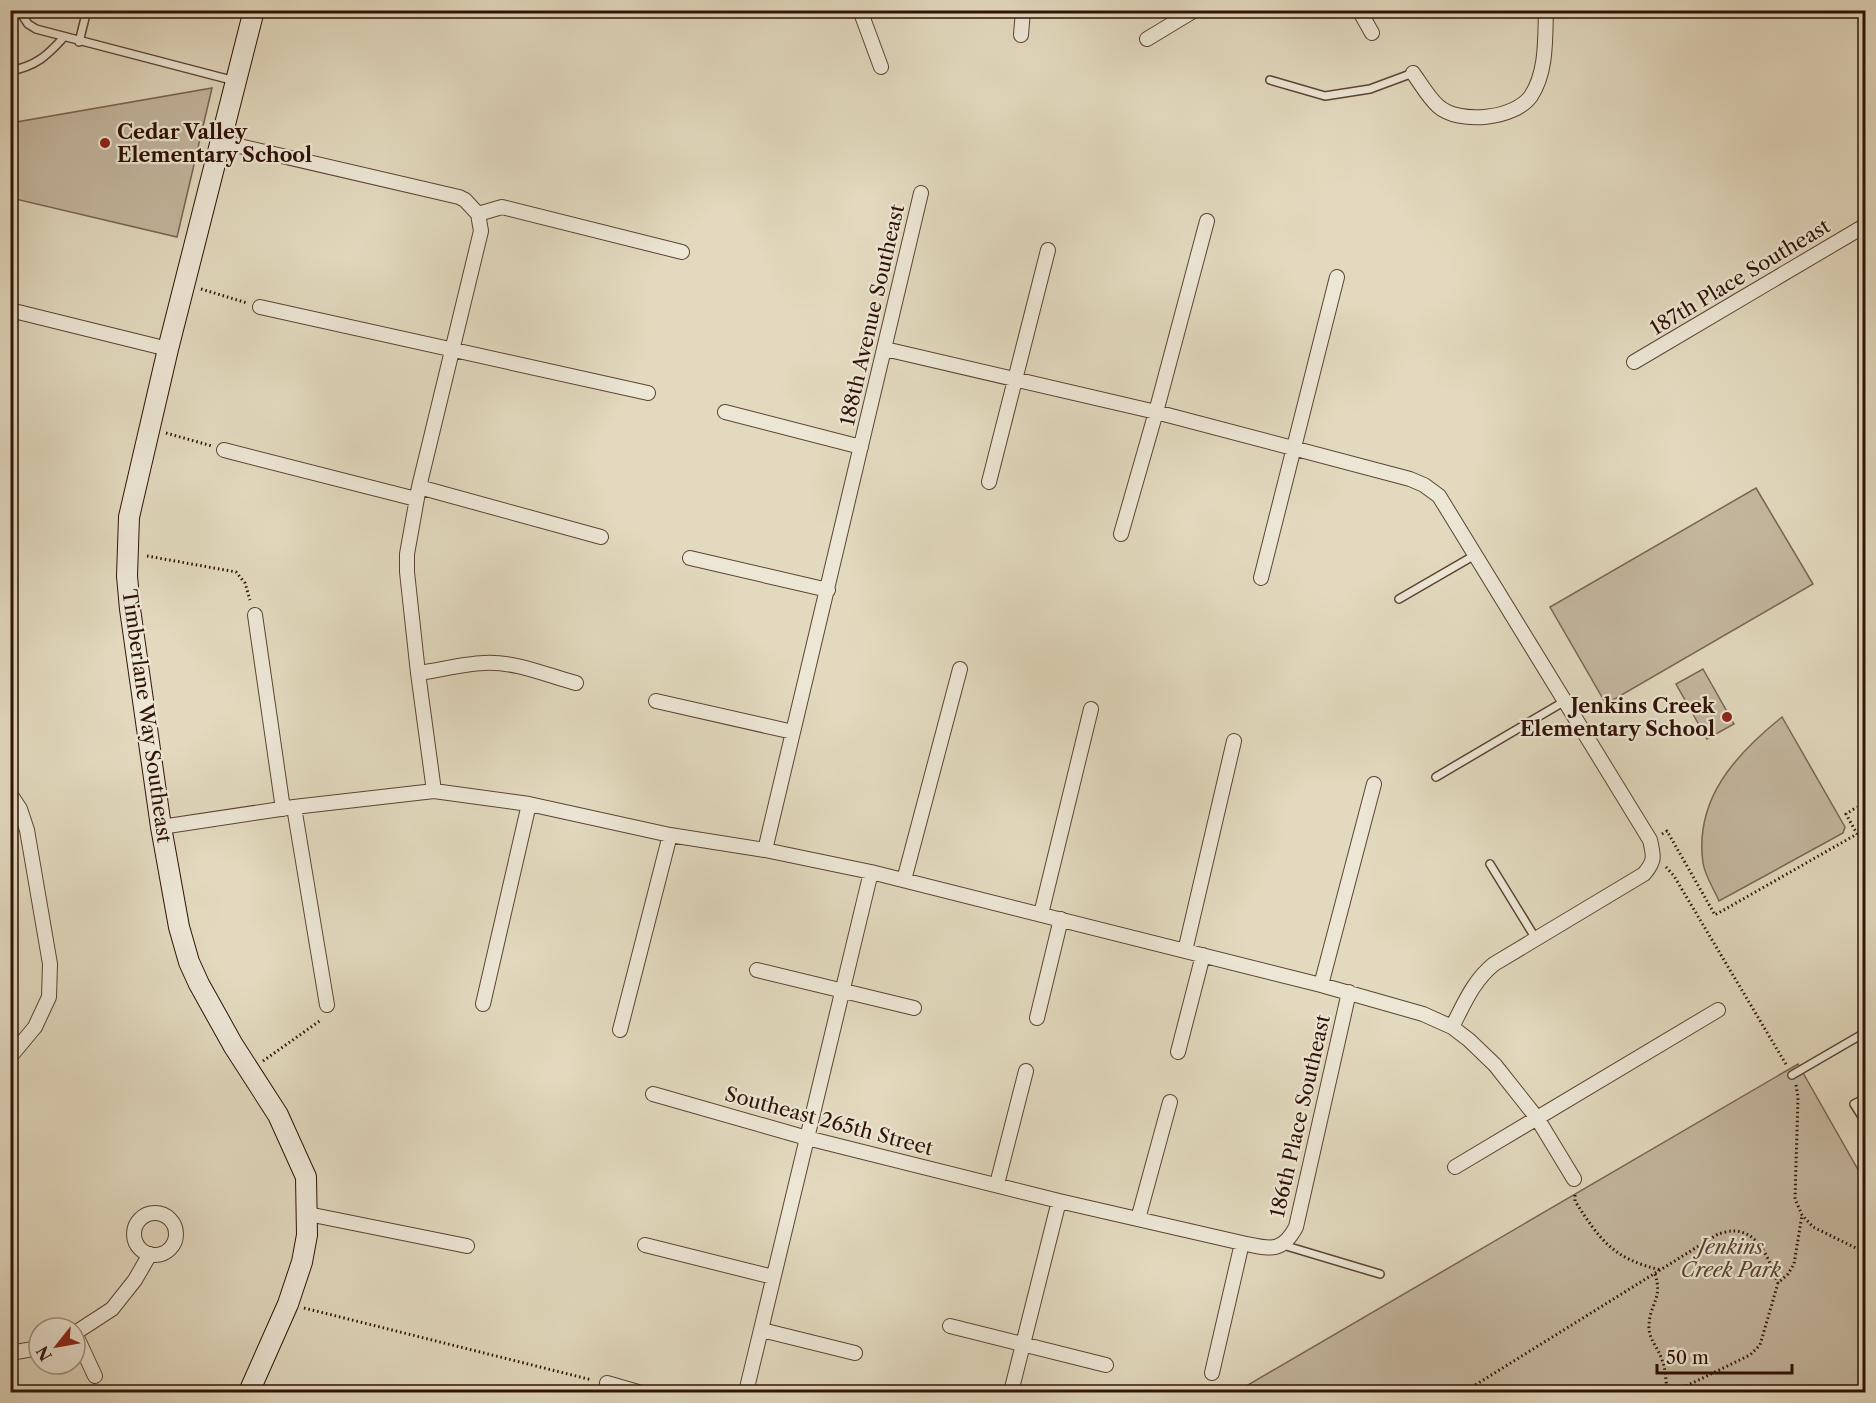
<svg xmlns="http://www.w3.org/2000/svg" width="1876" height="1403" font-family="'Libre Caslon Text',serif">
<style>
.green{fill:#c4b79f;stroke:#7a6452;stroke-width:1.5}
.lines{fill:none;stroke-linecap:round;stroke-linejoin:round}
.lane-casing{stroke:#5c4433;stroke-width:10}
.street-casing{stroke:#5c4433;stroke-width:16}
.secondary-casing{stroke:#301205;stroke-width:22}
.path{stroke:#301205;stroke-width:3;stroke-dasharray:1.5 3;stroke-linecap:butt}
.lane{stroke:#ece6d5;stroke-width:7}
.street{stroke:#ece6d5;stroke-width:14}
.secondary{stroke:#ece6d5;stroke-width:20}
.poi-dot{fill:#8f2418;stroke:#ece6d5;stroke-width:2}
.labels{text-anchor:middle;stroke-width:4.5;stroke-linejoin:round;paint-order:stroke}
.poi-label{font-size:20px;font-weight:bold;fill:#301205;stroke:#ece6d5;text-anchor:start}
.street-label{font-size:20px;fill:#301205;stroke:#ece6d5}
.park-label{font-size:20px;font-style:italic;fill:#5c4433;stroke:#ece6d5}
</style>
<rect width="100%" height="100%" fill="#e2d9be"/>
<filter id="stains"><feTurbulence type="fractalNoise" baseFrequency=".00333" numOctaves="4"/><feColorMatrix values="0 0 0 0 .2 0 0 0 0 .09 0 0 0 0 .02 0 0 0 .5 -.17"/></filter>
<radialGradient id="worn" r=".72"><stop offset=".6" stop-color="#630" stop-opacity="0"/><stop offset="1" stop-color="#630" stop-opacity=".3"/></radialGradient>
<!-- green -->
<path class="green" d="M212,88L177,237L11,198V123Z
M1756,488L1813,584L1606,704L1550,607Z
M1703,669L1734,724L1707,739L1676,684Z
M1782,717L1845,827L1843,833L1719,901C1714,889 1705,876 1703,863C1694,799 1736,754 1782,717Z
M1798,1064L1865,1182V1392H1236Z"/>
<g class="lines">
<!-- lane casing -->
<g class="lane-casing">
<path id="lane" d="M19,10L28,24L36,29L235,81
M79,42L87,10
M10,71C36,66 47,56 64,37
M1270,80L1325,96L1370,89L1413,73
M1399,599L1475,555
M1436,777L1565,701
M1490,864L1536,939
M1792,1075L1866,1032
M1866,1098L1854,1104L1866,1123
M1283,1245L1380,1274"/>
</g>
<!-- street casing -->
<g class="street-casing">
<path id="street" d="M860,10L881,67
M1359,10L1372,33
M1021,35L1023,10
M1147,39L1195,10
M1413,73C1421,84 1428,97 1438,106C1459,125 1515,119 1531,96C1547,72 1545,38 1546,10
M222,142L459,197L465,200L478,214L502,207L682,252
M260,307L648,393
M10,310L168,349
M885,349L1156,412L1410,479L1424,485L1439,496L1650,840C1654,857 1655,861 1644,874L1494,964C1473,981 1464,1004 1452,1027
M1634,362L1866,225
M725,412L861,447
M224,450L416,499
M989,482L1048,250
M419,487L601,537
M1121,534L1156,412L1207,221
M690,558L828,590
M1261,578L1337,277
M255,615L283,809
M418,673C440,670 462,664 484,663C515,661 546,675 576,683
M656,701L793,732
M434,791L418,673L407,572V554L419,487L481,231L478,214
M10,794L20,809L27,830L50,964L49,997L35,1027L10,1057
M294,807L327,1005
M161,827L294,807L434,791L529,804L670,835L765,850L871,872L1321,985L1423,1014L1452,1027L1469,1040L1495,1065L1537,1118L1574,1179
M765,850L921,193
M904,880L960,669
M1041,914L1091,709
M1185,951L1234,741
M757,970L914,1008
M1321,985L1374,784
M483,1004L529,804
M1037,1018L1061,919
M620,1030L670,835
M1178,1052L1203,955
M653,1094L807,1138L1059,1201L1242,1243C1268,1248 1281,1255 1296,1227L1349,992
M1455,1167L1718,1010
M997,1184L1026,1071
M134 1234a21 21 0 1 1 42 0a21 21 0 1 1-42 0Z
M308,1214L467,1246
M1138,1219L1170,1102
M645,1245L773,1277
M950,1326L1106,1365
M762,1330L855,1353
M75,1333L112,1309L135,1280L150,1254
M75,1333L95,1376
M10,1353L39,1348
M1212,1373L1242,1243
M607,1383L638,1392
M746,1392L871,872
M1011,1392L1059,1201"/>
</g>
<!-- secondary casing -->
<g class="secondary-casing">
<path id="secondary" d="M249,1392L288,1304L302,1262L307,1235L306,1177L278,1115L233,1045L199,984L189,962L179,927L161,827L130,609L127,576L129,517L168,349L254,10"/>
</g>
<!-- path -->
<path class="path" d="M201,289L247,303
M166,433L212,446
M147,556L236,572L245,583L250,600
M1662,834L1667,831L1715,915L1857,834L1846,814L1857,807
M1666,867L1674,876L1787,1066
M263,1061L321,1020
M1796,1085L1798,1097L1795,1199L1802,1215L1813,1227L1866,1253
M1575,1195V1201C1600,1240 1613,1259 1661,1270
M1655,1274C1663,1299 1650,1303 1649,1325C1648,1339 1658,1347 1662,1360C1666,1370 1666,1382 1667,1392
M304,1308L592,1380
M1464,1392L1718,1234C1722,1233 1728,1231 1732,1231C1760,1230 1770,1263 1778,1283
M1674,1392L1750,1355L1760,1345L1778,1283L1788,1274L1794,1264L1802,1215"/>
<!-- lane -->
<use href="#lane" class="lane"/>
<!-- street -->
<use href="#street" class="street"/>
<!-- secondary -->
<use href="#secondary" class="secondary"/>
</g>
<!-- markers -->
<g class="poi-dot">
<circle cx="105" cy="143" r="6"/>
<circle cx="1727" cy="717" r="6"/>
</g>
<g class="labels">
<!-- poi labels -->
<g class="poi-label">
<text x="117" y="139">Cedar Valley<tspan x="117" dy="23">Elementary School</tspan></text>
<text x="1715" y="713" text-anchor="end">Jenkins Creek<tspan x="1715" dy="23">Elementary School</tspan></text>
</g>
<!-- street labels -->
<g class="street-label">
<text transform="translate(1740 277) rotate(-31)" y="7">187th Place Southeast</text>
<text transform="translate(872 315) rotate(-77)" y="7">188th Avenue Southeast</text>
<text transform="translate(147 716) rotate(82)" y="7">Timberlane Way Southeast</text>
<text transform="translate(1300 1116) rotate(-77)" y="7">186th Place Southeast</text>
<text transform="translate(829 1121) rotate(15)" y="7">Southeast 265th Street</text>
</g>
<!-- park labels -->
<g class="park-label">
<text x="1731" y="1254">Jenkins<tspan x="1731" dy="23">Creek Park</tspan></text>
</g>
</g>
<!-- margin -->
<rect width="1876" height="1403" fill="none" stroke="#e2d9be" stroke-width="36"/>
<rect x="12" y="12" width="1852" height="1379" fill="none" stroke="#301205" stroke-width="3"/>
<rect x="18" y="18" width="1840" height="1367" fill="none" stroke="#301205" stroke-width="1.5"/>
<!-- north arrow -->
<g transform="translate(57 1346) rotate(239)"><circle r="28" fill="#ece6d5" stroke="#a19182" stroke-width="1.5"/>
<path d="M0-4.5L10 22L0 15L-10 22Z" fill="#8f2418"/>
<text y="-9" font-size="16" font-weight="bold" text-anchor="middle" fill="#301205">N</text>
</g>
<!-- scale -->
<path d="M1657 1364v9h135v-9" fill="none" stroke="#301205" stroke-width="3"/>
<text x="1666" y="1364" font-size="18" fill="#301205" stroke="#ece6d5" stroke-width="4.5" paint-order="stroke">50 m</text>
<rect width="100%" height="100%" filter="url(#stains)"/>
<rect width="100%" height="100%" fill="url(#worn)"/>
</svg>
